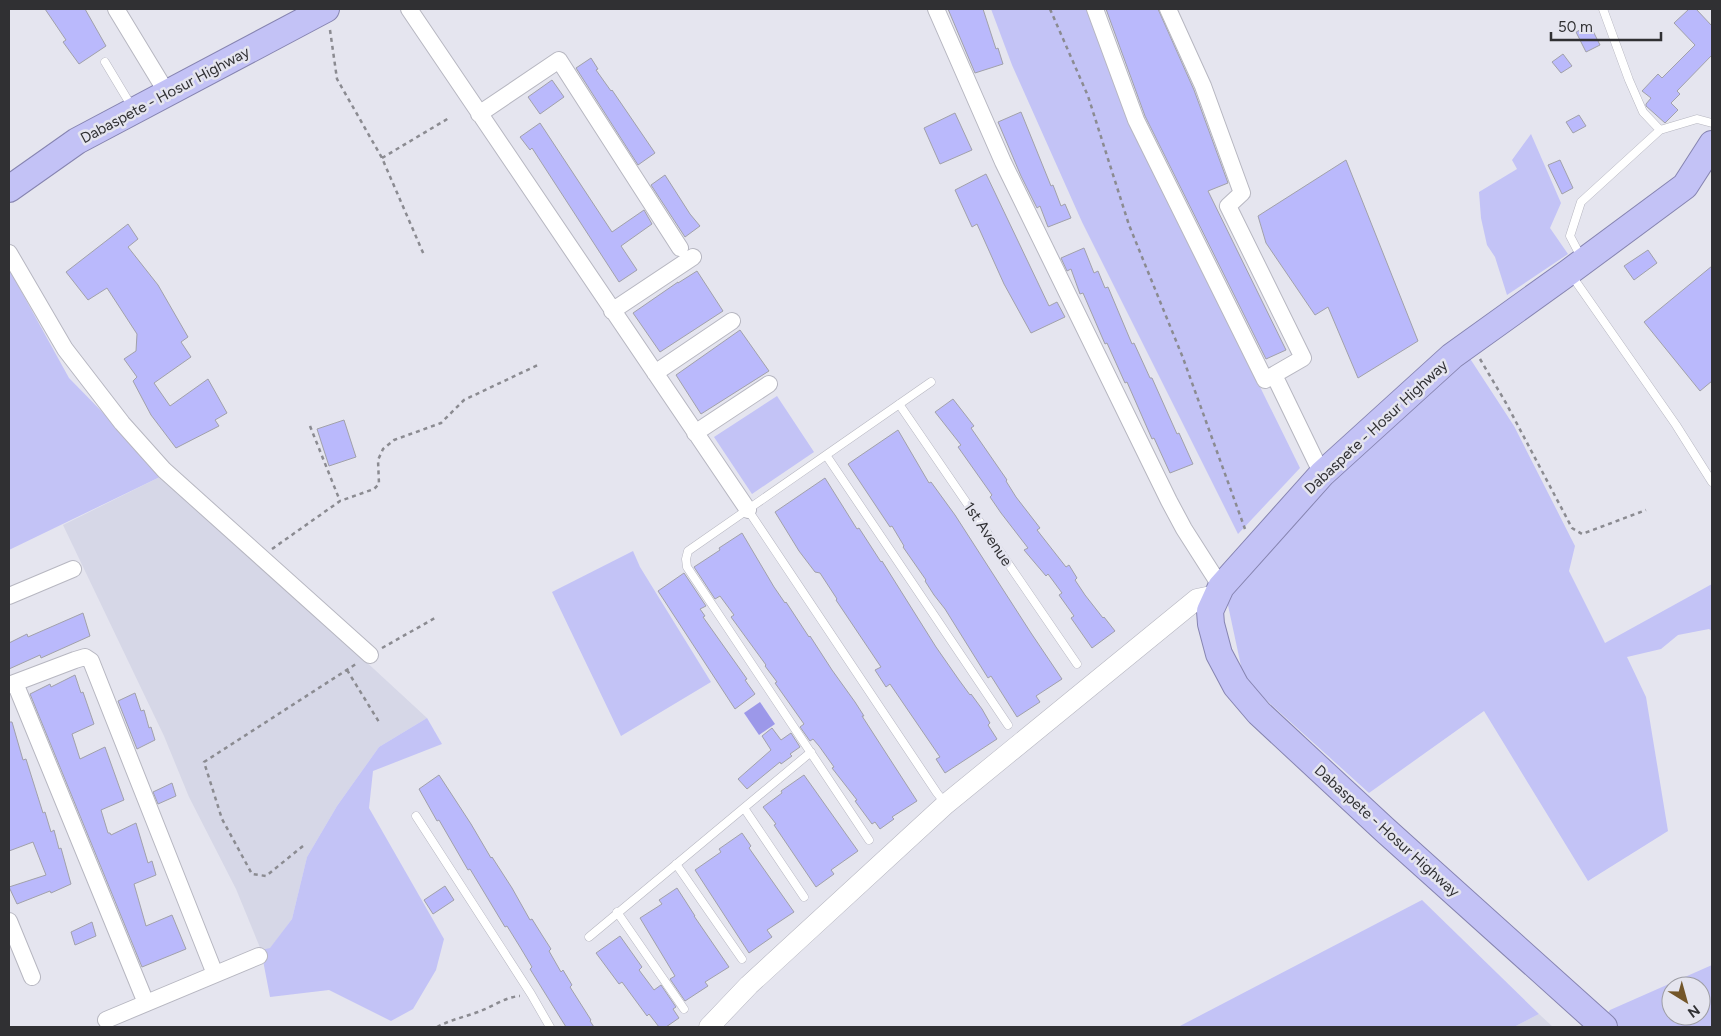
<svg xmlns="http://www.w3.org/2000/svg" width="1721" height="1036" font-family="Figtree,sans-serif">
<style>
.built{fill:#d6d7e7}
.green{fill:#c3c3f6;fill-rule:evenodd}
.water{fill:#9c98e9}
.building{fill:#bab9fc;stroke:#a1a1aa}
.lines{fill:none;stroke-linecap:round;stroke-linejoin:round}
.service-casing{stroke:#b7b7c1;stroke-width:9}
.minor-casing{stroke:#b7b7c1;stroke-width:18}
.tertiary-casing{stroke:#b7b7c1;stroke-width:21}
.trunk-casing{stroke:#8684b0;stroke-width:28}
.path{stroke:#8b8b91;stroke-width:2.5;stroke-dasharray:4 4;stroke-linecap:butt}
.service{stroke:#fff;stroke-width:8}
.minor{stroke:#fff;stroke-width:16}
.tertiary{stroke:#fff;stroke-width:20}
.trunk{stroke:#c3c2f6;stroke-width:26}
.labels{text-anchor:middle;stroke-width:5;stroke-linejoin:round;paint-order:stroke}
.street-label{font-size:15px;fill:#303033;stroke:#e5e5ef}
</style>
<rect width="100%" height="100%" fill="#e5e5ef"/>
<!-- built -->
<path class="built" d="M164,475L427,718L379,747L337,806L307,857L292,919L270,949L261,950L236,889L189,797L164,736L63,525Z
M1539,1014L1553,1027H1514Z"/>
<!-- green -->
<path class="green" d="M991,9H1090L1131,125L1300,468L1238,534L1082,222L1012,65Z
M1531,134L1561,203L1550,228L1568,254L1507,295L1495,257L1487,245L1481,218L1479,192L1517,169L1512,160Z
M9,269L69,378L164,475L9,550Z
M1469,357L1514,426L1575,546L1569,571L1605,643L1712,584V631L1709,629L1678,635L1661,649L1627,657L1646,697L1668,831L1588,881L1484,711L1369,793L1244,680L1226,596L1342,467Z
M777,396L814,452L752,494L714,437Z
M633,551L640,567L711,682L621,736L552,592Z
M427,718L442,744L373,771L369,808L444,939L436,970L413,1009L391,1021L329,990L270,997L261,950L270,948L292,919L307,857L337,806L379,747Z
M1422,900L1539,1014L1514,1027H1178Z
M1712,965V1027H1616L1605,1017L1610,1010ZM1671,986H1701V1016H1671Z"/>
<!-- water -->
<path class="water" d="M760,702L775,724L759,735L744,713Z"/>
<!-- building -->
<path class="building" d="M45,9H85L106,46L79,64L63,42L66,40Z
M948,9H983L996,49L998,48L1003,64L975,73Z
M1106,9H1158L1194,90L1228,183L1208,191L1286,350L1266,359L1145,116Z
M1689,9H1696L1712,26V55L1677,91L1680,94L1671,103L1678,110L1665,123L1646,106V104L1651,98L1642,91L1658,74L1662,78L1695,45L1674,23Z
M1590,25L1600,45L1586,52L1576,32Z
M1563,54L1572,66L1561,73L1552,62Z
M591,58L598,69L596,70L611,91L612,90L655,153L638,165L576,68Z
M552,80L564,97L540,114L528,97Z
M1021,112L1051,186L1053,185L1061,206L1065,204L1071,218L1048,227L1040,206L1037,208L1021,176L998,122Z
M955,113L972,150L940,164L924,128Z
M1579,115L1586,126L1573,133L1566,122Z
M540,123L612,232L644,210L652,224L621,246L637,270L619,282L532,148L530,150L520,137Z
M1346,160L1418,341L1358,378L1328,307L1315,315L1266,243L1258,216Z
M1560,160L1573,188L1562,194L1548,165Z
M986,174L1049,306L1057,302L1065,317L1031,333L1004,284L977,224L972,227L955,190Z
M665,175L690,214L700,226L685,237L651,185Z
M128,224L138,239L128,247L158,285L188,337L181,342L191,357L154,383L170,406L208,379L227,413L215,420L219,426L176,448L151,415L133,381L137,377L124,359L136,351L137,334L107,288L88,300L66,272Z
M1084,248L1094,273L1098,271L1105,288L1108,287L1132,344L1134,343L1150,378H1152L1177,434L1179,433L1193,464L1170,473L1154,438L1152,439L1127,382L1125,383L1107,343L1105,344L1083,293L1080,294L1071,269L1067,271L1061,258Z
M1648,250L1657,263L1634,280L1624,266Z
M1712,266V381L1700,391L1644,322Z
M697,271L723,311L660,352L633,313L678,282V283Z
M740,330L769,371L701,414L676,375Z
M953,399L974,426L971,428L1007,480L1006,481L1016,497L1040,528L1037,530L1066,567L1069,565L1077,578L1075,580L1085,595L1103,618L1104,617L1115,631L1092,648L1071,618L1074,616L1059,595L1062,593L1048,574L1046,576L1024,550L1028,548L1001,513L990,497L992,495L958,447L961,445L935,412Z
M344,420L356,457L329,466L317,429Z
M898,430L929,483L931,482L955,515L1031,633L1062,679L1036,696L1040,702L1017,717L991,676L988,678L945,609L934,595L925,581L926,580L903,547L904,546L892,526L890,527L848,464Z
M825,478L857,529L859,528L881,562L882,561L936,647L959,680L970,695L971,694L982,709L990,723L988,725L997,739L945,773L936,759L940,757L890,684L886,687L875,670L881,667L836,600L837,599L820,573L815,572L799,551L775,512Z
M742,533L774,587L785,603L786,602L809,637L810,636L832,670L855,702L864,716H862L917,801L892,817L894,819L880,829L875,822L872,824L855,801L857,800L832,768L834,767L819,746L813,739L810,741L800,727L804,724L775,683L777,682L765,666L766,665L731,617L734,615L720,596L715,599L694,567L720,550L719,548Z
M684,573L706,606L700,609L705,616L703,617L747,679L745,680L755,694L735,709L658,591Z
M83,613L90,636L41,658L40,655L9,669V643L27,634L28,637Z
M75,675L81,693L83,692L94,724L72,734L80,759L105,747L124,800L101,810L108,833H110L111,835L136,823L148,863L152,861L156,875L134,884L146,926L172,915L186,949L142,967L30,694L50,684L51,687Z
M135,693L141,711L144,710L149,728L151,727L155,740L137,749L118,701Z
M9,722H12L23,760L26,759L43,813L45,812L51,832L54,830L59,849L61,848L71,884L51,893L50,891L17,904L9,887L46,875L33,842L9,851Z
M772,728L781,740L791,733L800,747L790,754L792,756L781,764L780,762L747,789L738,779L771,750L762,736Z
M439,775L471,824L491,858L492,857L512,888L530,920L532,919L542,935L551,949L549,951L561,972L563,970L572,985L570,987L591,1020L590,1021L594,1027H566L530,969L532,967L520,947L507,926L505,927L470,869L468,870L439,820L437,821L419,789Z
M804,775L858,851L831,870L834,874L816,887L774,825L776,824L763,807L782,793L781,791Z
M172,783L176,796L158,804L153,792Z
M742,833L751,846L749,848L794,912L767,930L772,937L749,953L695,870L721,852L719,849Z
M445,886L454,900L433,914L424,900Z
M677,888L695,916H694L729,967L705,982L708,986L685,1001L670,979L675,976L672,971L640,918L662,904L659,900Z
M92,922L96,936L75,945L71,932Z
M620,936L642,967L639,970L654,990L661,985L676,1007L673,1009L679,1018L666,1027H659L649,1014L647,1016L622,982L619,984L596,953Z"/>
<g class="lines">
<!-- service casing -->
<g class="service-casing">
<path id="service" d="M1603,9L1629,80L1643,112L1660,130
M105,62L132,107
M1582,259L1570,236L1581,202L1660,130L1697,119L1712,123
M1572,276L1676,425L1712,482
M899,404L1077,664
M826,455L1008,725
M748,510L937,793L946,804
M744,808L804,897
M416,816L531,994L550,1027
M869,840L687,567L686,559L688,551L931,382
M676,864L742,959
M617,912L684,1009
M589,937L811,752"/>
</g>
<!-- minor casing -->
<g class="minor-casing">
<path id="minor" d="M116,9L167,93
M409,9L748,510
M936,9L1003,162L1169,501L1184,529L1221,587
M1095,9L1136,120L1265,380L1303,358L1228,206L1242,193L1203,86L1168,9
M479,114L559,60L680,248
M9,253L65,349L122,423L164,470L370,655
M612,311L693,257
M655,373L732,321
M1274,375L1322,474
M695,433L769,384
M9,596L73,569
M15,683L146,1003
M9,685L75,660L85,657L91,661L215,974
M9,921L32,977
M106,1020L259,956"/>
</g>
<!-- tertiary casing -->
<g class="tertiary-casing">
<path id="tertiary" d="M709,1027L749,985L946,804L1197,599L1216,595"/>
</g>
<!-- trunk casing -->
<g class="trunk-casing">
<path id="trunk" d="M9,189L77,141L326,9
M1604,1027L1385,830L1259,713L1236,686L1219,654L1211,624L1210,611L1221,587L1322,474L1452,356L1569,272L1685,186L1712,144"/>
</g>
<!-- path -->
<path class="path" d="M1050,9L1088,96L1129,225L1183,358L1245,529
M330,30L337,79L382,158L424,255
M382,158L449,118
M1480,359L1506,403L1572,528L1582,534L1646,510
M310,426L340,501
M272,549L340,501L374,489L379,484L378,460L383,449L394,440L441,423L464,400L540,364
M382,648L435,618
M347,670L379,722
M303,846L266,876L252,874L222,819L204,762L356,664
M437,1027C450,1020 464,1017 478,1012C492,1007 505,997 520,996"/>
<!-- service -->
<use href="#service" class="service"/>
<!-- minor -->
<use href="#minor" class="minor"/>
<!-- tertiary -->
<use href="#tertiary" class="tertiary"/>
<!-- trunk -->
<use href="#trunk" class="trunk"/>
</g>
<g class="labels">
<!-- street labels -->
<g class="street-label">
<text transform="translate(165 95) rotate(-28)" y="5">Dabaspete - Hosur Highway</text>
<text transform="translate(1376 427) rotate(-43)" y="5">Dabaspete - Hosur Highway</text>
<text transform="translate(988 534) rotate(56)" y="5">1st Avenue</text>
<text transform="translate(1387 831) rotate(42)" y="5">Dabaspete - Hosur Highway</text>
</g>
</g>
<!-- border -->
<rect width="1721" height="1036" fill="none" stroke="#303033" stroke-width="20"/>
<!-- north arrow -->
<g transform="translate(1686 1001) rotate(143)"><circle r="24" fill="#e5e5ef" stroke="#9d9da4"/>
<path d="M0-4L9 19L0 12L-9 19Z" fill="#73562a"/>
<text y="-8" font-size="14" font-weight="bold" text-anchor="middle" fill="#303033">N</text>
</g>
<!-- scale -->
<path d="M1551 32v8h110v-8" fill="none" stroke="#303033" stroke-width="2.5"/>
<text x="1558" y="32" font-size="15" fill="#303033" stroke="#e5e5ef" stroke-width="4" paint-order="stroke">50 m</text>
</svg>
